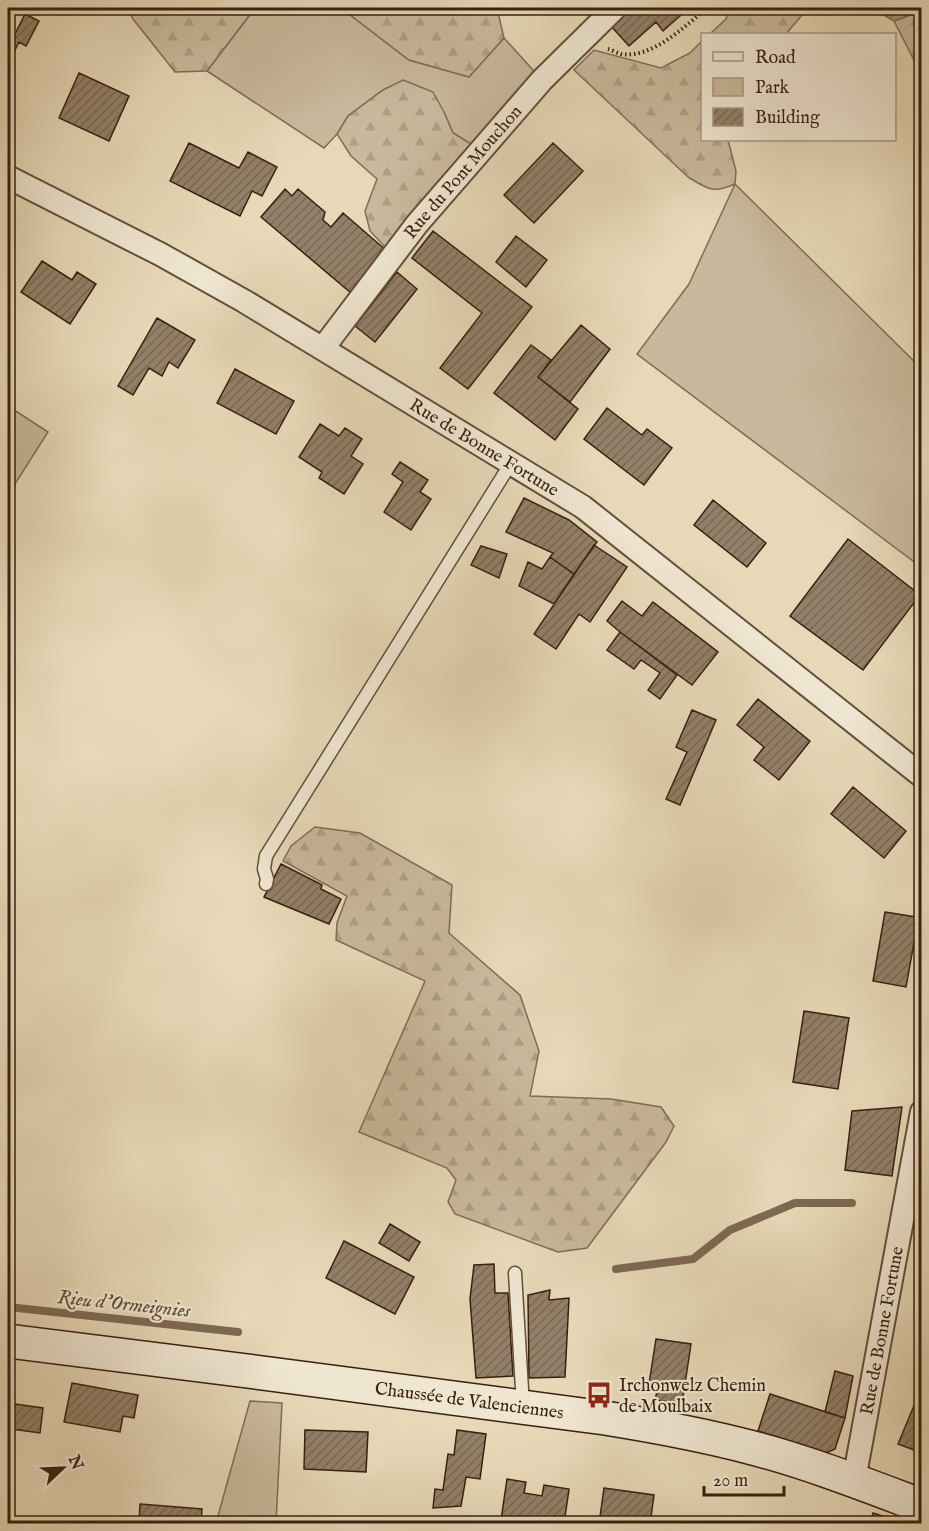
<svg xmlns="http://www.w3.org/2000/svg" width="929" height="1531" font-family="'IM FELL English',serif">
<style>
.green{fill:#c9b99c;stroke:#816c56;stroke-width:1.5}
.forest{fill:url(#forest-firs);stroke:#816c56;stroke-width:1.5}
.water{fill:url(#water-ripples);stroke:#7e6953;stroke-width:1.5}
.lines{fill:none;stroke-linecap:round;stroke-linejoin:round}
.stream{stroke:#7e6953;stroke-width:8}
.building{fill:url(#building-hatch);stroke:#391f11;stroke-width:1.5}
.service-casing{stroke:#644e3b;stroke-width:15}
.minor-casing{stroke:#644e3b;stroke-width:26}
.secondary-casing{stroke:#391f11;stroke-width:36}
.path{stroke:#391f11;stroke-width:4;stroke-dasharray:1.5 3;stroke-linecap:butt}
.service{stroke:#efe6d1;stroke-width:12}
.minor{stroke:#efe6d1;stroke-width:22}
.secondary{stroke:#efe6d1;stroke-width:33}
.labels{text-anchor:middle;stroke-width:4.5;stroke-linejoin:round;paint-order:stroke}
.street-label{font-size:18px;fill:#391f11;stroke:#efe6d1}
.poi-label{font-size:18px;fill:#391f11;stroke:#efe6d1;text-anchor:start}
.water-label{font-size:20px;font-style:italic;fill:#614a38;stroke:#efe6d1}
</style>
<defs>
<pattern id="forest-firs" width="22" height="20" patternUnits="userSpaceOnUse" patternTransform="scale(1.5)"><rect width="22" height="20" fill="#c9b99c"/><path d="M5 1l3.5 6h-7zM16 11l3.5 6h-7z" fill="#ad9f85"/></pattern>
<pattern id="water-ripples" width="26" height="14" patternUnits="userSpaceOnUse" patternTransform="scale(1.5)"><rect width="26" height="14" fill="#ac9a7f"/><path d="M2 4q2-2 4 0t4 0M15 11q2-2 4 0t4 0" fill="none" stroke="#8d7d67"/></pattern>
<pattern id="building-hatch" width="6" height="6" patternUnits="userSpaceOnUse" patternTransform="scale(1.5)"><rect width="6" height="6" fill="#938068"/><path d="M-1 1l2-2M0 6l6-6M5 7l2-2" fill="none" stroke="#796854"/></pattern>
</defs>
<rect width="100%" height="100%" fill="#e7d9b8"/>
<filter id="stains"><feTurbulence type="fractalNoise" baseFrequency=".00333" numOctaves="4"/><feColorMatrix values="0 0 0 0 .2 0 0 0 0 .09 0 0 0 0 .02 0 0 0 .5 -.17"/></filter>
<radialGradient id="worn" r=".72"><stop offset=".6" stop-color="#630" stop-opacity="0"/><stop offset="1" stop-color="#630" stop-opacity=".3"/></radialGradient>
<!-- green -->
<path class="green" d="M255,8H341L409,60L469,77L504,38L542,80L477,155L471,144L453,133L444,112L383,90L348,116L337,134L324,148L207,71Z
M735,184L921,368V567L637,354L689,284Z
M8,406L48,432L8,495Z
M250,1401L282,1403L276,1523H216Z"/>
<!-- forest -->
<path class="forest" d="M127,8H255L207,71L175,72L133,19Z
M341,8H497L504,38L469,77L409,60Z
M729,8H801L802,15L786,34H710L726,19Z
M921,11V74L894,21Z
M702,41V140H728L736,171L735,184C712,194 708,189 688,177L574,70L594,50L661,68L690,53Z
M403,80L433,92L444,112L453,133L471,144L477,155L386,248L370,231L365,211L377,179L351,156L337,134L348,116L383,90Z
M315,827L360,833L452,885L449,933L520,995L539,1051L530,1096L611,1099L661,1107L674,1126L666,1142L587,1248L558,1252L455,1214L448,1202L456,1180L447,1168L359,1132L425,981L336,940L337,923L347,896L283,861L291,846Z"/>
<!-- water -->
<path class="water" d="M875,8H921V11L894,21L880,13Z"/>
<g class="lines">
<!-- stream -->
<path class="stream" d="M616,1269L693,1259L730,1230L795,1203H852
M8,1307L238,1332"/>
</g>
<!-- building -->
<path class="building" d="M632,8H689L663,31L656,22L629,46L611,26Z
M25,14L39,21L26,46L19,42L8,64V35L13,38Z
M79,73L129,96L109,141L59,118Z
M189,143L239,168L248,152L277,167L262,196L252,191L240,216L170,181Z
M553,143L583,171L534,223L504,195Z
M285,189L292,196L298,189L325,212L323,220L331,227L343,213L387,251L351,293L261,217Z
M433,231L532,307L468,389L440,368L482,313L412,258Z
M516,236L547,260L526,287L496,262Z
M42,261L72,280L77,272L96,284L70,324L21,292Z
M397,272L417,289L375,342L355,326Z
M157,318L195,340L178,368L169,362L162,376L149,368L133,395L118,386Z
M581,325L610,349L570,402L538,377Z
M531,345L551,360L538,377L578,409L555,440L494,393Z
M235,369L294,401L276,434L217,403Z
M607,408L642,435L647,429L672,448L644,485L584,439Z
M320,424L339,436L345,428L362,439L351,456L363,464L344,494L319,478L322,472L299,457Z
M400,462L428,480L420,492L431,499L411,530L384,512L403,482L392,474Z
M524,498L569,520L597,542L574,574L550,557L553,553L506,532Z
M713,500L766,543L747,567L694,525Z
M848,539L920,595L863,670L790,616Z
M594,545L627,567L590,622L579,614L556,649L534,634Z
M481,546L507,554L499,578L471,565Z
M550,557L574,574L554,604L519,586L528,562L542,569Z
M622,601L642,616L653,602L718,652L692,685L620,632L607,621Z
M620,632L677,675L660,699L648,690L660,673L641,660L634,669L607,650Z
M758,699L810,741L779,780L754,760L764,747L737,725Z
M692,710L716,720L680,805L666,799L687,752L676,747Z
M853,787L906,831L884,858L831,814Z
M281,864L322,885L321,889L341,899L329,924L264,897Z
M885,912L922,918V938L915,937L906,987L873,981Z
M804,1011L849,1018L838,1089L793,1082Z
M902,1107L892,1176L845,1170L852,1111Z
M390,1224L420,1242L409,1261L379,1243Z
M344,1241L414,1277L395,1314L326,1278Z
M494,1264L495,1293H508L513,1376L476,1378L470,1299L474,1265Z
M550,1290L549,1300L569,1298L565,1377L529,1378L528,1295Z
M656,1339L691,1344L682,1404L655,1400L657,1391L648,1390Z
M835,1371L853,1376L845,1418L825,1412Z
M72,1383L138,1395L134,1418L123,1416L120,1432L64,1422Z
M770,1394L845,1418L835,1449L826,1453L758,1431Z
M918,1396L922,1398V1453L898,1444Z
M15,1404L43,1408L40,1433L12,1429Z
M305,1430L368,1432L366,1472L304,1469Z
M457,1430L486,1434L480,1479L466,1477L461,1506L433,1508L435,1489L443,1490L448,1454L454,1455Z
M507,1479L526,1482L524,1493L542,1496L544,1485L569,1489L564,1524H522L501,1520Z
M604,1488L654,1495L650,1524H599Z
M140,1504L202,1509L201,1524H139Z
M873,1513L898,1521L897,1524H870Z"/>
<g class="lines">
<!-- service casing -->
<g class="service-casing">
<path id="service" d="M266,884L267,879L264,869L266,856L511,463
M515,1273L523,1406"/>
</g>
<!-- minor casing -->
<g class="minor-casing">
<g id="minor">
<path id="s1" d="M8,177L160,254L244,301L583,507L922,776"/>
<path id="s2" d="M323,348L417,224L542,80L615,8"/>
<path id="s3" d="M854,1480L922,1112"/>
</g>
</g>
<!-- secondary casing -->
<g class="secondary-casing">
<g id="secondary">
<path id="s4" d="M8,1341L255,1372L605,1418C655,1426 704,1435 753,1448C810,1463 866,1485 922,1506"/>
</g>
</g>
<!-- path -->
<path class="path" d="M608,49C612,50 617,53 621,54C652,59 685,26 707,8"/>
<!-- service -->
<use href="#service" class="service"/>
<!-- minor -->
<use href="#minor" class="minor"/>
<!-- secondary -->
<use href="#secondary" class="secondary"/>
</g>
<!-- icons -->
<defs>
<g id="bus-bare" transform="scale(2.07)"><path d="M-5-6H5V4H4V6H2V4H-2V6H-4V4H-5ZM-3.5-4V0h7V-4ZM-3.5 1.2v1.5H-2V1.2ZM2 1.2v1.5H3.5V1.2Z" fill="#8f2418" stroke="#efe6d1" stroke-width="2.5" paint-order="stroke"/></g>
</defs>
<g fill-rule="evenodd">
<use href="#bus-bare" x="599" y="1395"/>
</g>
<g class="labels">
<!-- street labels -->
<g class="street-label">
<text dy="6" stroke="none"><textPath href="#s2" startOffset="225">Rue du Pont Mouchon</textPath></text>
<text dy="6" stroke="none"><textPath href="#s1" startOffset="548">Rue de Bonne Fortune</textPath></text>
<text dy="6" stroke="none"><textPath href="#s3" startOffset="152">Rue de Bonne Fortune</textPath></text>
<text dy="6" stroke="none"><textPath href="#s4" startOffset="465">Chaussée de Valenciennes</textPath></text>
</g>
<!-- poi labels -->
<g class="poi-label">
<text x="619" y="1391">Irchonwelz Chemin<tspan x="619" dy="21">de Moulbaix</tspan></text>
</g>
<!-- water labels -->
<g class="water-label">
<text transform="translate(124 1303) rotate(6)" y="7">Rieu d'Ormeignies</text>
</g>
</g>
<!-- margin -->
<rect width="929" height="1531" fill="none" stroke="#e7d9b8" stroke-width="30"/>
<rect x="9" y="9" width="911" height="1513" fill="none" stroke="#391f11" stroke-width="3"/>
<rect x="15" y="15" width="899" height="1501" fill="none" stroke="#391f11" stroke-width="1.5"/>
<!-- legend -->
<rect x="701" y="33" width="195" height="108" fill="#efe6d1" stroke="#a69684" stroke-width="1.5"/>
<rect x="713" y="52" width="30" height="9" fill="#efe6d1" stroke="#a69684" stroke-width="1.5"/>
<text x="755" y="63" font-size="18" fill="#391f11">Road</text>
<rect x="713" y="78" width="30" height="18" fill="#c9b99c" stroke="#a69684" stroke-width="1.5"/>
<text x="755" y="93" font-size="18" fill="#391f11">Park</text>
<rect x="713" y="108" width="30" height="18" fill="url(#building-hatch)" stroke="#a69684" stroke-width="1.5"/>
<text x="755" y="123" font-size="18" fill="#391f11">Building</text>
<!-- north arrow -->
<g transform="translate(63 1468) rotate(67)" stroke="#efe6d1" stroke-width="4.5" paint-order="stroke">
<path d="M0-4.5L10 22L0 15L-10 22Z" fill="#391f11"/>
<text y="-9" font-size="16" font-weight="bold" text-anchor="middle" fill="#391f11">N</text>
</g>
<!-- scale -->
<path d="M704 1486v9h80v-9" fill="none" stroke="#391f11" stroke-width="3"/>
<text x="713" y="1486" font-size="18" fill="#391f11" stroke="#efe6d1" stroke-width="4.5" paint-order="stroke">20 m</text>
<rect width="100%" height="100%" filter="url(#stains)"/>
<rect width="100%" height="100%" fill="url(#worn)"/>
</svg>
